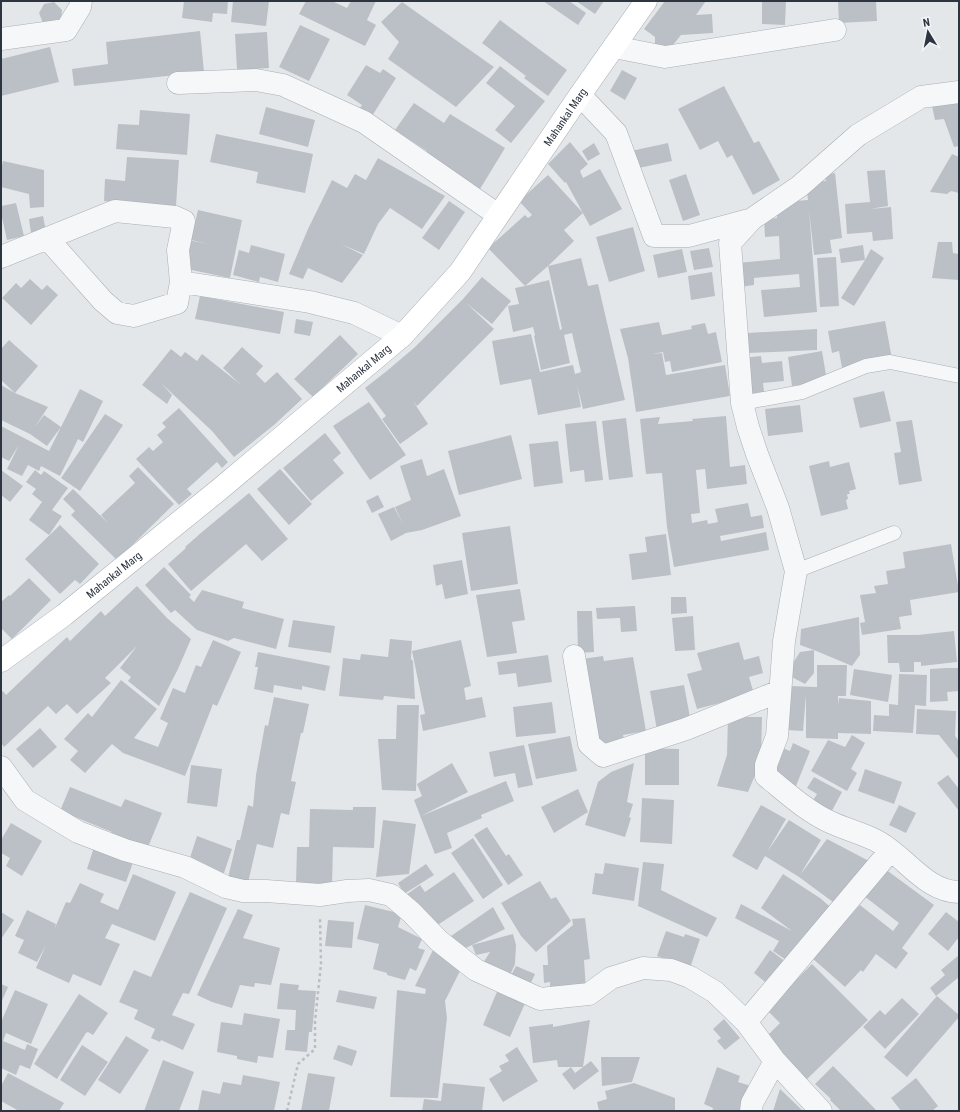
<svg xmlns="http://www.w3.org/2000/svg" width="960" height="1112" font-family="'Roboto Condensed',sans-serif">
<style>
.building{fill:#bbc0c7;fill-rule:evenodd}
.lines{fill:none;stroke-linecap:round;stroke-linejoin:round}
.service-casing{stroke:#a9aeb4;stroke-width:15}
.minor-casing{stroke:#a9aeb4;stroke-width:23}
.secondary-casing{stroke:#a9aeb4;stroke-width:23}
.path{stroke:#babdc2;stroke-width:2.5;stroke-dasharray:3 3;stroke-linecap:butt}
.service{stroke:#f6f7f9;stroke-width:14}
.minor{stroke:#f6f7f9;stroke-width:22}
.secondary{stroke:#fff;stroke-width:22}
.labels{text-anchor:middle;stroke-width:3.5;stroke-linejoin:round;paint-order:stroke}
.street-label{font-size:11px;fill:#2d3541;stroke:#f3f5f8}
</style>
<rect width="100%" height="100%" fill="#e4e7ea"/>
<!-- building -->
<path class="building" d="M184,1H228L227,14L213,13L212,22L182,18Z
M233,1H269L266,26L231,22Z
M306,1H332L347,8L351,1H376L367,20L376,25L365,46L299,14Z
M543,1H569L586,13L578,25Z
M576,1H604L595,14Z
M665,1H706L696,15L712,14L713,33L681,35L673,45L655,49V37L644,29Z
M762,1H786L785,25L762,24Z
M838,1H876L877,21L839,23Z
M54,2L62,10L61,20L43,23L39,13L44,4Z
M402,2L494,67L456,107L388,59L399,42L381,22Z
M500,20L567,70L548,96L524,78L526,76L482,43Z
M300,25L330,39L309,81L279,67Z
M200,31L204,72L74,86L72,69L108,64L106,42Z
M267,32L269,68L237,70L235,34Z
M50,47L59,82L1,96V59Z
M366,65L380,73L383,69L396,78L372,116L360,108L362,105L347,95Z
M500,66L545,101L511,143L495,130L515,106L486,83Z
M622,70L637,78L625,100L610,91Z
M724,86L754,143L759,141L780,180L753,195L732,155L727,158L718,141L700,150L678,109Z
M959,100V146L954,147L944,119L935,120L932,106Z
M414,103L444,123L450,114L505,148L480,189L424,155L427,151L395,130Z
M266,107L315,120L308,147L259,134Z
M140,110L190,114L187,155L116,149L118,124L139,125Z
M216,134L313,154L305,193L256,183L258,172L210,162Z
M570,142L588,164L580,171L583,178L600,169L622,209L590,226L566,182L565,183L548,164Z
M594,143L600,154L588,161L582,151Z
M668,143L672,161L634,169L631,151Z
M952,154L959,157V193L951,191L947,194L930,192Z
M127,157L179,160L176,206L104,201L105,179L125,181Z
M378,158L445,196L422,229L390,208L378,224L364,254L341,244L363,255L342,283L308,268L303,279L289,274L308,229L332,180L347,188L355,174L366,180Z
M3,161L44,170V207L30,208L29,194L1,187V170Z
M885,170L888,206L870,209L891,207L893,239L873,241L872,232L847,234L845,204L870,202L867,171Z
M835,173L842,238L830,240L832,253L814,255L809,210L817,312L764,317L761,290L800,287L799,274L754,278V285L739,287L737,263L780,259L779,236L765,237L764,219L777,218L776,208L784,202L808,200L806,183L826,181L825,175Z
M686,174L700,215L683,221L669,180Z
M548,175L583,213L564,230L574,241L548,266L581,258L588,286L598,284L625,400L583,409L577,385L581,407L538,415L531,379L500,385L492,341L531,334L540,372L573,365L575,374L581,372L572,333L564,335L570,363L541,370L534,336L535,335L533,327L513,332L508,306L519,304L515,288L525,286L488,248L525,215L528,218L532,215L519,201ZM548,266L562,329L560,330L549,280L525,286Z
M449,201L465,212L439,250L422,238Z
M16,203L24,236L7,240L1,213V206Z
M198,210L242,220L230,278L182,268L188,240L208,244L191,240Z
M43,216L46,231L31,233L29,219Z
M633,227L645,271L609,282L596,237Z
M938,242H952L953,253L959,254V280L932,278Z
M251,245L285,254L278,282L260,277L259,282L233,275L239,250L249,253Z
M863,245L865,260L871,249L884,258L854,306L841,298L865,260L841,263L839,249Z
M709,248L713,267L694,270L690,251Z
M682,249L687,272L658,278L653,255Z
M836,257L839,306L820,307L817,258Z
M712,272L715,296L691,300L688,276Z
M482,277L511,301L492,324L466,303L494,329L417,406L413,401L428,424L400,444L382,419L386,416L365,388L388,370L415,347L463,299Z
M30,279L42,290L47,285L58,295L31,325L2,298L16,283L21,288Z
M200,296L284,312L280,334L195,319Z
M296,319L313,322L310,336L294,333Z
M885,321L892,359L842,368L839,351L832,353L828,331Z
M659,322L662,335L692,329L691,326L705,323L708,334L716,332L722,362L672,372L670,361L665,362L663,352L652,354L662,353L666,375L725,365L730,396L636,412L628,358L620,329Z
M817,329V350L748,353L747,333Z
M340,335L358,354L313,397L294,379Z
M9,340L38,366L15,393L48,407L35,427L44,415L61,427L47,446L30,434L1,420V385L15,393L1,380V349Z
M242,347L263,366L256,374L265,383L277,372L302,399L274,425L234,457L212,431L161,383L172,395L167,404L142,385L171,349L181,357L185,352L197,361L202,354L240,384L223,368Z
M822,351L827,381L792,386L788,357Z
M761,356L762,363L782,361L784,381L763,383L764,392L745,394L742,358Z
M80,389L103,401L83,442L78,439L60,476L41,466L39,471L28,465L22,476L7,469L19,445L9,461L1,457V426L49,451Z
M884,391L891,421L860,428L853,398Z
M369,402L406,455L370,480L333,426Z
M800,405L803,432L768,436L765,409Z
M179,408L228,462L222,468L217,462L187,489L192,494L179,505L136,459L149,447L153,451L163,442L157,435L166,427L162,423Z
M105,414L123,425L80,491L61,478Z
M726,416L730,467L745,465L747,484L707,489L705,469L696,470L700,513L691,514L692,523L707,520L708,524L718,522L715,509L748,503L751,517L762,515L764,528L720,536L721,541L766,532L769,550L674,567L667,527L662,473L646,474L640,419L660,417L658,424L693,421L692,419Z
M626,418L633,477L609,480L602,421Z
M912,420L922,481L899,485L894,453L901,452L896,422Z
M596,421L603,480L585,482L584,470L570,472L565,424Z
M325,433L341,453L333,460L344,473L311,501L283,468Z
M511,435L522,479L459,495L448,451Z
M558,441L563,483L534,487L529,444Z
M422,459L427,476L444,469L461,516L422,530L406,533L391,541L378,514L394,507L403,524L395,507L411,500L400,466Z
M829,461L830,467L849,462L856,489L849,491L850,494H847L848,499L846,500L848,509L821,516L809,466Z
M138,467L174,504L117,560L71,515L75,511L63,499L73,489L108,523L101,515L135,483L129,476Z
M280,469L312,504L289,525L257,489Z
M1,470L23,486L10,502L1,495Z
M35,470L41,475L44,471L68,488L52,510L62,516L49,535L29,520L42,502L32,494L36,489L26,482Z
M249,493L288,539L262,561L246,544L191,591L168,564L186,548L185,547L202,532Z
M378,495L384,507L372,513L366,501Z
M60,525L99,564L80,584L75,580L60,594L25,559Z
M510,526L518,584L471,591L462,533Z
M666,534L671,575L632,580L629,554L647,552L645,537Z
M951,544L959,592L910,600L912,615L899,617L901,629L862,635L860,623L865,622L860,595L876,593L874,586L888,584L886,571L905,568L903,552Z
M462,560L468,594L445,599L442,584L436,586L433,565Z
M164,567L191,595L189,597L194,602L202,590L244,602L242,608L284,619L276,649L234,638L228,641L197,630L175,610L171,613L145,585Z
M29,578L51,600L12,639L1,628V602L9,595L10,596Z
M137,586L167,618L191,639L178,669L159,706L128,681L131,677L120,668L137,646L105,678L111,683L77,714L67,704L56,714L48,706L4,747L1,743V693L3,691L6,695L67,637L70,641L101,611L105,616Z
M520,589L525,620L512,622L517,653L487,657L476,595Z
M671,597H686L687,613L671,614Z
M635,606L637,631L621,632L620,618L597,619L596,608Z
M577,611H592L594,652L578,653Z
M693,616L695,650L675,651L672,618Z
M859,617L860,655L852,666L814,650V673L805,684L786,674L800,652L814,650L800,645L801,629Z
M293,620L335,626L331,653L288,647Z
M954,631L957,662L921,666V662H914V672H900L899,663H888L887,635H918Z
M390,639L412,641L411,659L413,661L415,699L384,696L383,700L339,696L343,658L360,660L361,654L388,657Z
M213,640L241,652L217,706L213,704L185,776L123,753L112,744L85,773L70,760L78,751L64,739L88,713L92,717L121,680L157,709L134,738L158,747L168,723L160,719L173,688L185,693L196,665L201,667Z
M461,640L471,686L464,688L466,700L482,697L486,717L423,731L420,715L425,714L412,651Z
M739,642L744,660L759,656L763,673L749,677L754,694L697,709L687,674L702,670L697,653Z
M258,652L330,666L325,691L302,686V690L274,685L273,693L254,689L258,667H255Z
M548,655L552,682L518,687L516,673L499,675L497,662Z
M603,656L604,661L633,657L646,731L623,735L625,743L608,746L597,740L582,659Z
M817,665H847L846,696H838V705L839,698L871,701V734L838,733V739L806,738V695L803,731L786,730L788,686L817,687Z
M947,668H959V691L947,692L948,701L930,702V669Z
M854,669L892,675L888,702L850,695Z
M899,674L927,675L926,706L915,705L913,733L873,731L874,715L889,716V704L898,705Z
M684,685L691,723L657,730L650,691Z
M274,697L309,704L303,733H301L291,781L296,782L289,815L281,813L273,848L257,844L247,887L227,882L237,840H240L248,805L253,807L256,775L265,725L268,726Z
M552,702L556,733L516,737L513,707Z
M397,705H419L416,791L382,790L378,739H396Z
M917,709L956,711L955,736L959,741V760L939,735L916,734Z
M728,717H762L761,756H763L748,792L717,786L727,755Z
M40,728L57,747L33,768L16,749Z
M852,735L865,743L851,769L857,773L847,791L811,771L828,740L845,747Z
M570,736L577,771L536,779L528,744Z
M793,743L810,751L796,786L769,775L780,747L790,751Z
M524,745L533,785L518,788L515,773L494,777L489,752Z
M645,748L679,749V785H645Z
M452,763L468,792L421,816L506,781L514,801L481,815L482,818L447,833L452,848L435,854L414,800L422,796L417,784Z
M634,763L627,802L633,804L629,817L631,818L625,837L585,825L598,782L611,772Z
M191,765L222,769L217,807L187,803Z
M865,769L902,782L894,804L858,791Z
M948,775L959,789V811L937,783Z
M814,777L842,792L828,818L809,807L817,794L807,788Z
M70,787L121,807L125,799L162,813L146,852L109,837L112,832L60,811Z
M578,789L588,812L554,833L541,807Z
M642,798L674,800L672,844L640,842Z
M761,805L786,819L767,852L789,820L821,840L800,875L827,839L869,861L837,905L799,877L765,856L757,870L732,856Z
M899,805L916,813L906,833L889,825Z
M353,807H376L374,848L333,847L332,885L296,884L297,847H309L310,809L353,810Z
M383,820L416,824L409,874L376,877Z
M11,823L42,841L22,876L6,866L10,858L1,853V840Z
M487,827L506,856L509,854L523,875L508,885L474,835Z
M197,836L232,849L223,876L188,864Z
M473,838L503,885L483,899L451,853Z
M95,844L135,857L126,882L87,869Z
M643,862L664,864L661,890L717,918L707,937L638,906Z
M605,863L639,868L634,901L592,894L595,873L603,874Z
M426,864L434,875L404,894L398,883Z
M885,869L934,905L902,948L908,953L896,969L876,954L863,972L861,970L845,987L812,958L860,905L893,931L899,923L864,896Z
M454,872L474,901L430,930L406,895L420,885L425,892Z
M133,874L176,892L155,941L112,924L105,938L120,944L101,986L73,974L69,983L36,968L46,945L37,962L18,953L24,940L15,936L27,910L56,924L54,930L66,902L70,903L80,883L104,894L100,902L118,910Z
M783,874L820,898L835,911L792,964L773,951L779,941L735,918L741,904L792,931L761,908Z
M540,881L551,899L556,897L571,921L536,952L521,936L501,903Z
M190,892L227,908L189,994L183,993L172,1015L195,1024L183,1050L161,1040L160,1042L151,1038L155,1029L134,1019L138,1010L119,1002L134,970L151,977Z
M365,905L402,914L398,927L422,939L418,948L425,950L416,971L410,968L405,980L387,975V973L373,969L379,944L357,939Z
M493,907L505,929L472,945L513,934L516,945L515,964L510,975L483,963L490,952L476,955L472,945L462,950L451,936Z
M238,909L253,915L243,938L280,948L271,985L255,983L254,987L240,985L232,1008L212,1002L197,995Z
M1,912L14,920L1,939Z
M946,912L959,922V937L948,951L928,934Z
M585,918L590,959L584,960L586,990L550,992V982L544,983L543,965H548L547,946L573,925L572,919Z
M328,920L354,922L352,948L325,946Z
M666,931L684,937L685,934L700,939L690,968L657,956Z
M434,948L464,963L445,1001L447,1018L438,1098L390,1097L397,990L425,994L426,989L415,986Z
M770,950L786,962L769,985L754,973Z
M959,955V977L936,996L930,988L945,975L941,970Z
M812,964L868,1020L805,1081L764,1039L780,1023L768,1011L778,1001L776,1000Z
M516,966L535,974L529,987L509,979Z
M280,983L299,985L298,990L316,991L312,1032H309L307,1052L285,1050L287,1030H295L296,1010L277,1009Z
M1,984L8,987L1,1003Z
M499,987L527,999L510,1037L483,1025Z
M15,990L48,1004L31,1044L6,1033L3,1041L25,1050L27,1044L38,1049L30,1069L20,1065L16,1075L1,1068V1022Z
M339,990L377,997L374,1009L336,1002Z
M79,994L108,1013L93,1035L88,1032L86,1033L57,1079L34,1064Z
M937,996L959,1015V1017L907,1077L884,1057Z
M902,998L919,1014L885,1049L863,1027L880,1010L885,1015Z
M244,1013L280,1019L273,1058L258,1056L257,1063L237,1059V1056L217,1052L221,1022L242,1025Z
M724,1019L740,1038L725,1050L717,1041L721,1038L713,1029Z
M590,1020L583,1067H571L575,1073L591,1061L599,1071L574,1090L562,1074L571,1067H558L557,1060L533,1063L529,1027L553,1024V1027Z
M126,1036L149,1050L120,1094L98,1080Z
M82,1045L108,1062L85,1096L60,1080Z
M338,1045L357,1051L352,1066L333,1059Z
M517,1047L538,1081L503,1102L489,1079L502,1071L499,1066L509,1061L505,1055Z
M601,1057H640L632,1082L602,1086Z
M163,1060L194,1072L179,1111H144Z
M833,1066L849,1082L877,1111H841L830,1100L831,1099L815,1084Z
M717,1067L740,1076L738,1082L751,1086L742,1111H712L713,1108L704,1104Z
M8,1073L64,1103L59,1111H19L1,1101V1086Z
M308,1073L335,1077L329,1111H301Z
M243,1075L280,1082L274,1111H198L202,1090L220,1094L223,1082L241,1085Z
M916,1078L938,1106L932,1111H901L891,1098Z
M443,1083L485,1087L482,1111H422L424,1099L441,1101Z
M634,1083L675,1098V1111H599L597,1102L607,1099L605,1091Z
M780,1089L803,1111H773Z"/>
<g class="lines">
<!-- service casing -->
<g class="service-casing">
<path id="service" d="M742,403L802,392L866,366L890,362L959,376
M796,571L894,533"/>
</g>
<!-- minor casing -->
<g class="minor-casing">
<path id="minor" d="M1,39L66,30L80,7L81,1
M614,47L665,57L835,30
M178,83L256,80L283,85L364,122L498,215
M959,92L921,97L858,135L800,186L752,219L730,243L742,403L748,427L757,454L778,508L796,571L784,641L777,736L766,765V776C786,792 806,811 830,822C845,829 861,833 875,840C904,854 925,892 959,892
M580,95L616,133L654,236H689L752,219
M47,238L103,301L117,313L134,316L177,303L181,282
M1,257L115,211L175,217L184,221L178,250L181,282L310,302L354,313L402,336
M574,656L589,744L603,756L686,729L780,691
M1,767L25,800L78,832L125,850L185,867L226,887L243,891H266L320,895L347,891L369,890L391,895L411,912L439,941L476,970L540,999L589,994L611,978L643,968L671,970L690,977L715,992L746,1022L775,1061L821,1111
M746,1022L890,851
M751,1111L752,1103L775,1061"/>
</g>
<!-- secondary casing -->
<g class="secondary-casing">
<g id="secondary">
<path id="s1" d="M1,661L64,615L220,489L402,336L460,272L580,95L646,1"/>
</g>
</g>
<!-- path -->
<path class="path" d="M287,1111L298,1064L315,1049V1021L321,964L320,918"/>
<!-- service -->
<use href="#service" class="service"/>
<!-- minor -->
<use href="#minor" class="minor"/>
<!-- secondary -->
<use href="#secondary" class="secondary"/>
</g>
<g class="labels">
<!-- street labels -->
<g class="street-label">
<text dy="4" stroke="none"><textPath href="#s1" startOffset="790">Mahankal Marg</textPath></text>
<text dy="4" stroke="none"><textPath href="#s1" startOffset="466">Mahankal Marg</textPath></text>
<text dy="4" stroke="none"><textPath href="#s1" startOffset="142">Mahankal Marg</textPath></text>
</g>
</g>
<!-- border -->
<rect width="960" height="1112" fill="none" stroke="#2d3541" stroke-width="4"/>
<!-- north arrow -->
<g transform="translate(928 32) rotate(350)" stroke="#f3f5f8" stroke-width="3" paint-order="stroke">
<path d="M0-3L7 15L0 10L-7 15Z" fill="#2d3541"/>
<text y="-6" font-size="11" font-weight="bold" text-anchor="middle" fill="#2d3541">N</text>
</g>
</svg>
